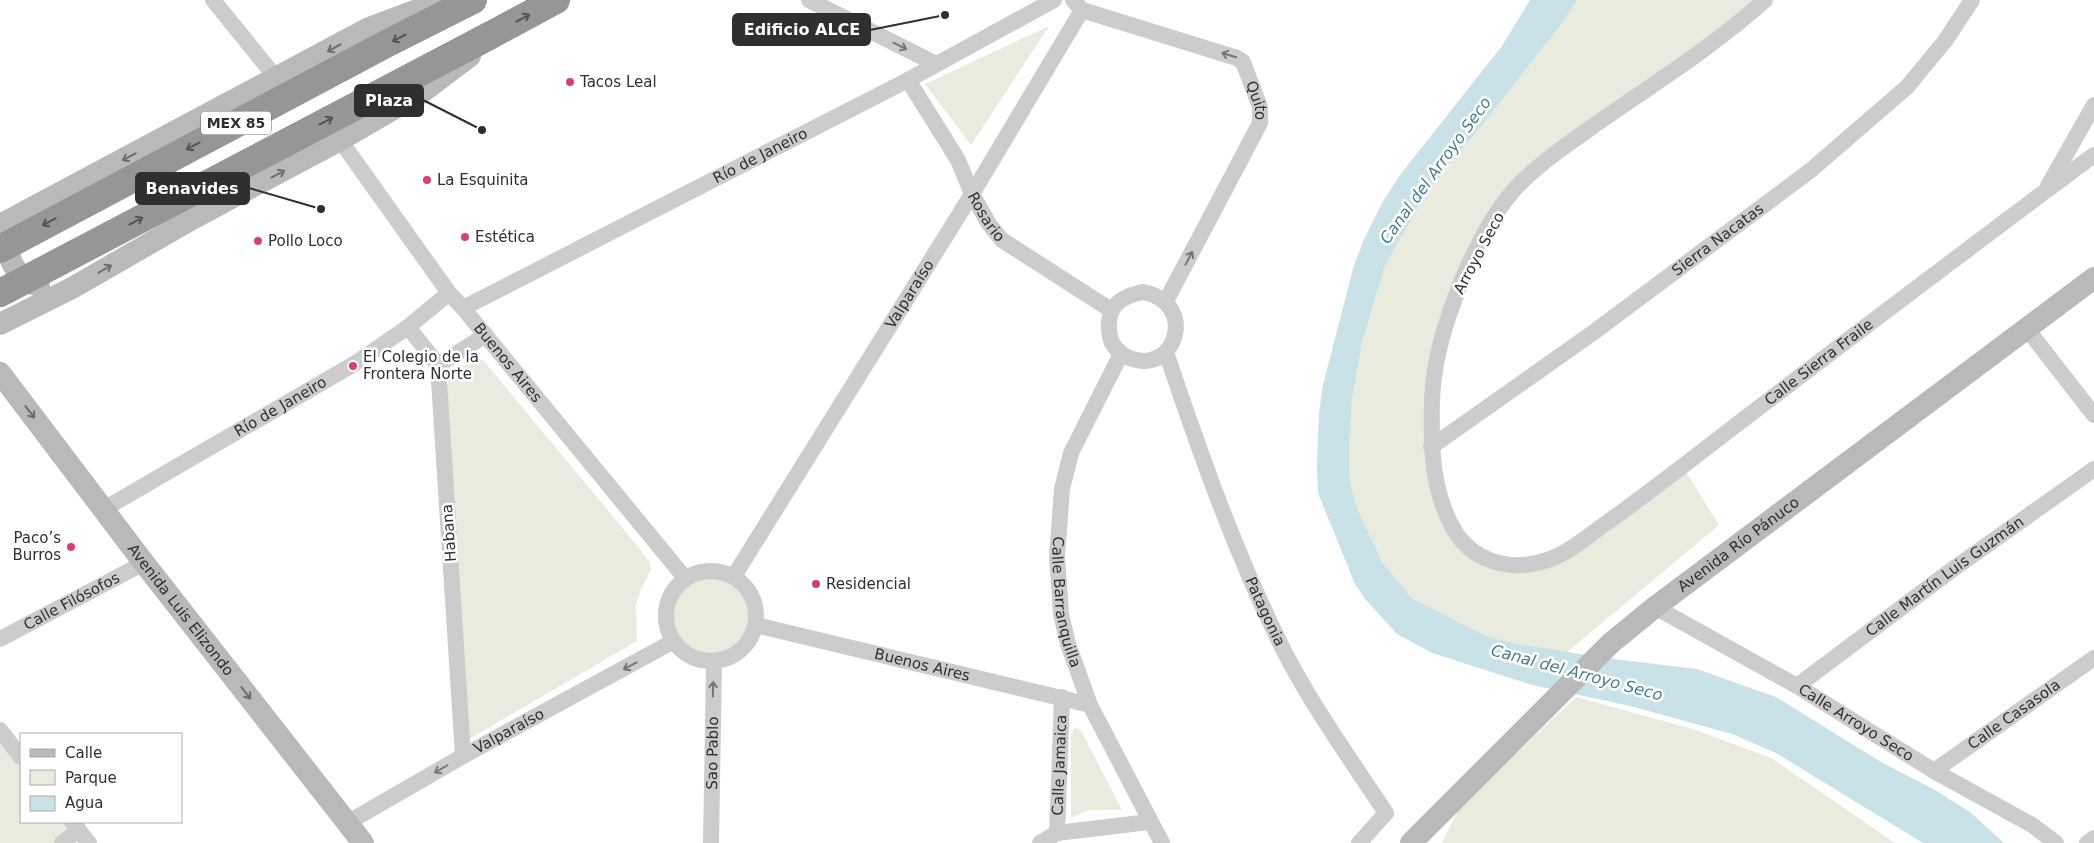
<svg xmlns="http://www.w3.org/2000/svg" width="2094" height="843" font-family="'DejaVu Sans',sans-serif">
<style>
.green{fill:#e8ebde}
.water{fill:#c9e2e7}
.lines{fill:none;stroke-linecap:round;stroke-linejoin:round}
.street{stroke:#ccc;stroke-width:16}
.secondary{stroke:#b9b9b9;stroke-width:22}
.highway{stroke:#969696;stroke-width:28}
.highway-bridge{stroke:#969696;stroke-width:28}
.oneway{stroke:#535353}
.oneway2{stroke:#767676}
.oneway3{stroke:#6d6d6d}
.poi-dot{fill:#d7406d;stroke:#fff;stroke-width:2}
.labels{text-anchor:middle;stroke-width:5;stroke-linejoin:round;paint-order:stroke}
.shield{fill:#fff;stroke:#6d6d6d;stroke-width:1}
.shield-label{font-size:14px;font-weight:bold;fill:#2f2f2f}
.poi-label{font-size:15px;fill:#2f2f2f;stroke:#fff;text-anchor:start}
.street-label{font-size:15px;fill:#2f2f2f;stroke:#fff}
.water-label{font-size:16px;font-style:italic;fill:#447f8b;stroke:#fff}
.leader{fill:none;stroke:#2f2f2f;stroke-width:2}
.callout-dot{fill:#2f2f2f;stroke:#fff;stroke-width:2}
.callout{fill:#2f2f2f;stroke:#2f2f2f;stroke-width:2}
.callout-label{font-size:16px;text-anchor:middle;font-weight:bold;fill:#fff}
</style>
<rect width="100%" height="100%" fill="#fff"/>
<!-- green -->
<path class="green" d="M1577,0H1764L1513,191L1444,331L1434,473L1467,548L1538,563L1683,467L1719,525L1567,652L1513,643L1484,635L1412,598L1382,562L1357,508L1350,481L1349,450L1352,401L1362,342L1385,266L1419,205L1453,159L1484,123L1563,22Z
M1049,26L971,145L925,84Z
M478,359L483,360L639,548L650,563L651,570L641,589L636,604L637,641L464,742L447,387L450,373Z
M666 616a45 45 0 1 1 90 0a45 45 0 1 1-90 0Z
M1576,697L1693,729L1771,758L1895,843H1442L1459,808Z
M1074,728L1080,729L1122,810H1089L1071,818V737Z
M0,730L21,757V822H71L77,829L58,843H0Z"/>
<!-- water -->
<path class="water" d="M1530,0H1577L1563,22L1484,123L1453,159L1419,205L1385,266L1362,342L1352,401L1349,451L1350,481L1357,508L1382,562L1412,598L1484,635L1513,643L1606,658L1697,669L1776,697L1881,762L1935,790L1970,812L2004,843H1923L1776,753L1732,734L1630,706L1532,685L1432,653L1397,634L1365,599L1355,584L1318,493L1317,466L1319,413L1323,385L1354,265L1365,237L1382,203L1400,175L1502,46Z"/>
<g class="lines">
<!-- street -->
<g class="street">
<path d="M213,0L277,79"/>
<path d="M809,0L936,64"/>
<path id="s1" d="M1073,0L1082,10L1237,58L1243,62L1260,107V123L1166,301"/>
<path id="s2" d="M1765,0C1714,46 1655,83 1599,122C1571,142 1536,165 1513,191C1489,219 1466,266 1454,301C1442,333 1433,367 1432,401C1431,445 1431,490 1454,530C1473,561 1509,572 1544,561C1569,554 1590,534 1612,519C1648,493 1683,466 1718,439C1843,343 1968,249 2094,155"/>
<path id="s3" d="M908,80L958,160L972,194L989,224L1002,240L1111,310"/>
<path id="s4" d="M340,140L449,293L463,308L685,578"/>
<path d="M2048,186L2094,105"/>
<path d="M1143,292C1200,303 1175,379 1127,357C1120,353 1112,346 1110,337C1105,310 1116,297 1143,292Z"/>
<path id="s5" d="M463,308L908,80L1054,0"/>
<path d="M408,327L438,365"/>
<path d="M2027,329L2094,415"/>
<path id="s6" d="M1166,352C1199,450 1233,547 1278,639C1307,699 1349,757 1386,813L1359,843"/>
<path id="s7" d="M1121,354L1071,453L1062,489L1057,557L1059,583L1061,614L1068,644L1090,705L1162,843"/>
<path id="s8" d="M1431,447L1594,332L1811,170L1907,87L1945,41L1972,0"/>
<path id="s9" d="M104,509L354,364L408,327L449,293"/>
<circle cx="711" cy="616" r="45"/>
<path id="s10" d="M734,576L972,194L1082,10"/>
<path id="s11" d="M1655,607L1797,686L1934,771L2032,825L2056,843"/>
<path id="s12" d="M756,625L1090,705"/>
<path id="s13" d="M0,639L144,563"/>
<path id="s14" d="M1797,686L1949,572L2094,469"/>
<path d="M0,730L21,757"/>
<path d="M463,756L438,365L486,335"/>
<path id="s15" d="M1934,771L2094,658"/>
<path d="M72,822L89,843"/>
<path id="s16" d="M347,823L463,756L672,642"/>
<path id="s17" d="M1057,833L1062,697"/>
<path d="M62,843L79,830"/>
<path id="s18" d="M711,843L714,663"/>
<path d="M1040,843L1057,833L1149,822"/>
<path d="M2087,843L2094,838"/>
</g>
<!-- secondary -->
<g class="secondary">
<path d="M0,225L369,28L420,9L458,1"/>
<path d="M11,230C3,254 14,278 39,286"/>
<path d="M0,324L72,288L192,219L340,140L421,93L470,56"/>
<path id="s19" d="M0,373L144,563L363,843"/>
<path id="s20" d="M1411,843L1611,643L1655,607L2094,278"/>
</g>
<!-- highway -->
<path class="highway" d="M489,36L556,0"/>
<!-- highway-bridge -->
<path class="highway-bridge" d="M0,249L386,44L473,0
M0,293L489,36"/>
</g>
<!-- one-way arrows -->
<defs><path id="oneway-shaft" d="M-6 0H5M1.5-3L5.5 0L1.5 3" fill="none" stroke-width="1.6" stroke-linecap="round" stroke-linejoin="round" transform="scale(1.25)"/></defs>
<g class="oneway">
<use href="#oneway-shaft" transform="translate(523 18) rotate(-28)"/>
<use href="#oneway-shaft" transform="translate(399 38) rotate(153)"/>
<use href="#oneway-shaft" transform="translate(326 121) rotate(-28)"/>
<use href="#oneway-shaft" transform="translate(193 146) rotate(152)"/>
<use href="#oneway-shaft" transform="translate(136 221) rotate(-28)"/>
<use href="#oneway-shaft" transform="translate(49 222) rotate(152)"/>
</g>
<g class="oneway2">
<use href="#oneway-shaft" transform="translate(900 46) rotate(26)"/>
<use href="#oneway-shaft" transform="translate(1229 55) rotate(-163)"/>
<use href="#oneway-shaft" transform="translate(1189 258) rotate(-62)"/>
<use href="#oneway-shaft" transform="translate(630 666) rotate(152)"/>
<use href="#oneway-shaft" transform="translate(713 689) rotate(-89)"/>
<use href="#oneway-shaft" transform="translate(441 769) rotate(150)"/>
</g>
<g class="oneway3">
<use href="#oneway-shaft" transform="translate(334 48) rotate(151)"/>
<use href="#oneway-shaft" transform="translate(129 157) rotate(152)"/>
<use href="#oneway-shaft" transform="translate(278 174) rotate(-28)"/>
<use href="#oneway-shaft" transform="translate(105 269) rotate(-30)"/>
<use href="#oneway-shaft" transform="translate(30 412) rotate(52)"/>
<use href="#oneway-shaft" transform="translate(246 693) rotate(52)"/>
</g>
<!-- markers -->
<g class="poi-dot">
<circle cx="570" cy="82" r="5"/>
<circle cx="427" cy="180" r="5"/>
<circle cx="465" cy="237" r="5"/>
<circle cx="258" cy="241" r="5"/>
<circle cx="353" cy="366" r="5"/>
<circle cx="71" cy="547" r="5"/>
<circle cx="816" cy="584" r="5"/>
</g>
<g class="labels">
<!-- shield labels -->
<rect class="shield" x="201" y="111.5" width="70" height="23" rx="4"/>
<g class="shield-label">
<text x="236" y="128">MEX 85</text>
</g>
<!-- poi labels -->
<g class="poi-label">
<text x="580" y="87">Tacos Leal</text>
<text x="437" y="185">La Esquinita</text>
<text x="475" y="242">Estética</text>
<text x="268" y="246">Pollo Loco</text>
<text x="363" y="362">El Colegio de la<tspan x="363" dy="17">Frontera Norte</tspan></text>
<text x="61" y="543" text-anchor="end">Paco’s<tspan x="61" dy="17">Burros</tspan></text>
<text x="826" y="589">Residencial</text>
</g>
<!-- street labels -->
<g class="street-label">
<text dy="5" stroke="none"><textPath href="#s1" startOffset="224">Quito</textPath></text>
<text dy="5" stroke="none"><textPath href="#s5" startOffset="334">Río de Janeiro</textPath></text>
<text dy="5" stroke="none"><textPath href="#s3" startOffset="158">Rosario</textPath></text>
<text dy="5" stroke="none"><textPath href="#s8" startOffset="354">Sierra Nacatas</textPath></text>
<text transform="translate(1479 253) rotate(-62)" y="5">Arroyo Seco</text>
<text dy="5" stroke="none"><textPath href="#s10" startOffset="332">Valparaíso</textPath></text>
<text dy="5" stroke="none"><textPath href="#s2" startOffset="1120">Calle Sierra Fraile</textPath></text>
<text dy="5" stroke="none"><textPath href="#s4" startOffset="279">Buenos Aires</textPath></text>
<text dy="5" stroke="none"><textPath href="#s9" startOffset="204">Río de Janeiro</textPath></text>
<text transform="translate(449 533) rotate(-94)" y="5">Habana</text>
<text dy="5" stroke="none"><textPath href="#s20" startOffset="444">Avenida Río Pánuco</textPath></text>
<text dy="5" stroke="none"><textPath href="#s14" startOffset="184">Calle Martín Luis Guzmán</textPath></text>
<text dy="5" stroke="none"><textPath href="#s13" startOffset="81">Calle Filósofos</textPath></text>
<text dy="5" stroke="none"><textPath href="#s7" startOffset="262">Calle Barranquilla</textPath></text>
<text dy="5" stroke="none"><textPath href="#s19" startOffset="298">Avenida Luis Elizondo</textPath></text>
<text dy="5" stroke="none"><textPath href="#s6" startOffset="278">Patagonia</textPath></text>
<text dy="5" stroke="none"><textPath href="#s12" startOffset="171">Buenos Aires</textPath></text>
<text dy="5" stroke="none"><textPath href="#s15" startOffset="98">Calle Casasola</textPath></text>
<text dy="5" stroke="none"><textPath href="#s11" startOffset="232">Calle Arroyo Seco</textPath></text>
<text dy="5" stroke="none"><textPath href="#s16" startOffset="186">Valparaíso</textPath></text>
<text dy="5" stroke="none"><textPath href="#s18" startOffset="90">Sao Pablo</textPath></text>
<text dy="5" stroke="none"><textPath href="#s17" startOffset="68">Calle Jamaica</textPath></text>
</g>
<!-- water labels -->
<g class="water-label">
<text transform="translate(1435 170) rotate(-54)" y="6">Canal del Arroyo Seco</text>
<text transform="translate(1577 672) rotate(15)" y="6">Canal del Arroyo Seco</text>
</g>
</g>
<!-- callouts -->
<path class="leader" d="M945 15L870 30M482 130L423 100M321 209L249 188"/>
<g class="callout-dot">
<circle cx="945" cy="15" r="5"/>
<circle cx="482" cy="130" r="5"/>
<circle cx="321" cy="209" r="5"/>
</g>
<g class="callout">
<rect x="733" y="14" width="137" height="31" rx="5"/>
<rect x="355" y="85" width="68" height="31" rx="5"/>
<rect x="136" y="173" width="113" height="31" rx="5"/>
</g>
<g class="callout-label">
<text x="802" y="35">Edificio ALCE</text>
<text x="389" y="106">Plaza</text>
<text x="192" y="194">Benavides</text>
</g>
<!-- legend -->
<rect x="20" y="733" width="162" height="90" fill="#ffffff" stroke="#acacac"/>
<rect x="30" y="749" width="25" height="8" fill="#b9b9b9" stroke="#acacac"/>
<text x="65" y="758" font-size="15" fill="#2f2f2f">Calle</text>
<rect x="30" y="770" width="25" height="15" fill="#e8ebde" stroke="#acacac"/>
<text x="65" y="783" font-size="15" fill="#2f2f2f">Parque</text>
<rect x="30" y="796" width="25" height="15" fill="#c9e2e7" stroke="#acacac"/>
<text x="65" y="808" font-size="15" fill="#2f2f2f">Agua</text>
</svg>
